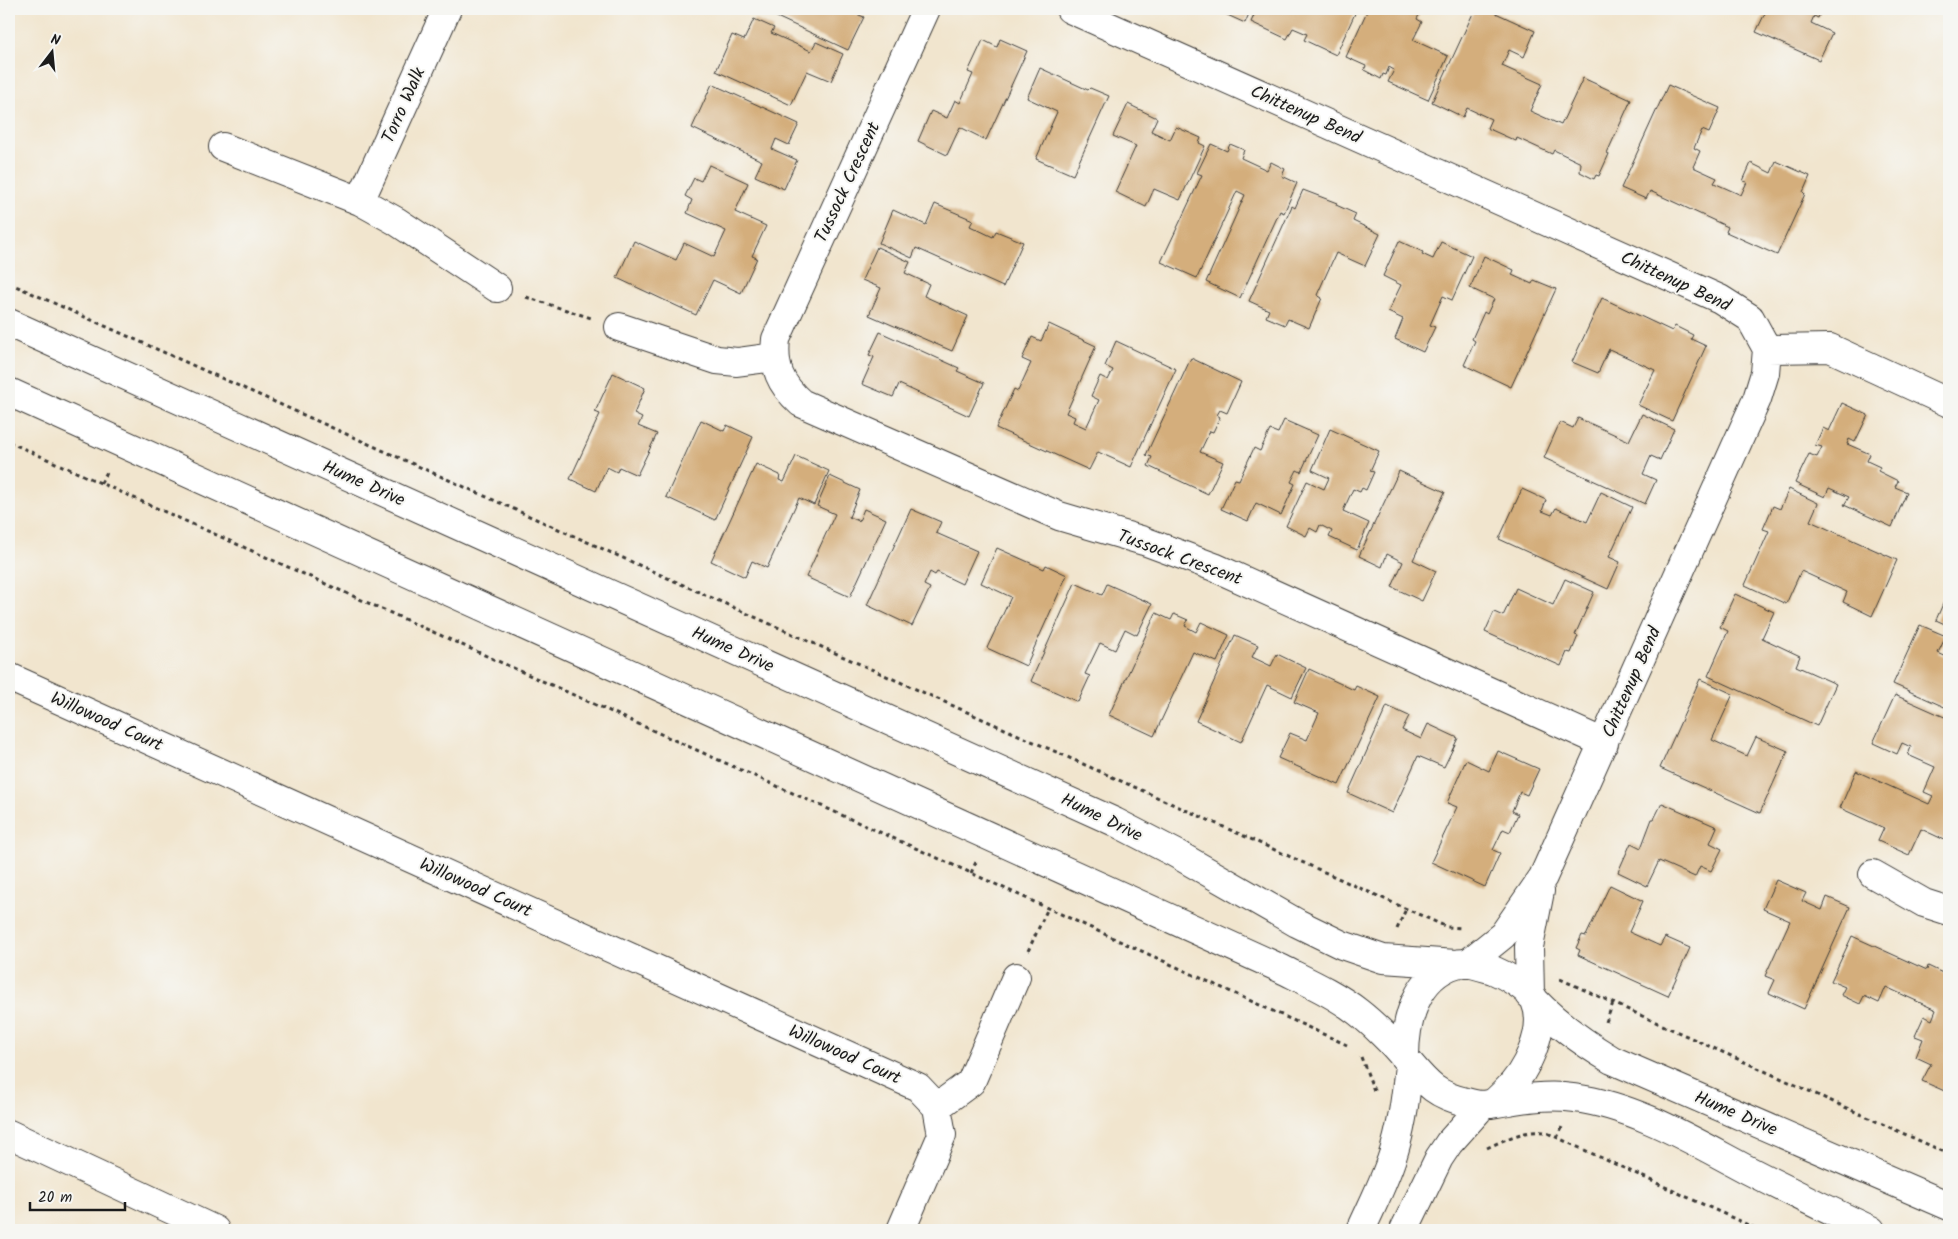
<svg xmlns="http://www.w3.org/2000/svg" width="1958" height="1239" font-family="Kalam,sans-serif">
<style>
.building{fill:#d4ae7c}
.lines{fill:none;stroke-linecap:round;stroke-linejoin:round}
.minor-casing{stroke:#3c3a37;stroke-width:30}
.path{stroke:#3c3a37;stroke-width:3;stroke-dasharray:4 4;stroke-linecap:butt}
.minor{stroke:#fff;stroke-width:28}
.labels{text-anchor:middle;stroke-width:4;stroke-linejoin:round;paint-order:stroke}
.street-label{font-size:18px;fill:#1c1c1c;stroke:#f6f6f2}
</style>
<rect width="100%" height="100%" fill="#f6f6f2"/>
<filter id="ink" filterUnits="userSpaceOnUse"><feTurbulence type="fractalNoise" baseFrequency=".02" numOctaves="2"/><feDisplacementMap in="SourceGraphic" scale="10" xChannelSelector="R" yChannelSelector="G"/><feConvolveMatrix kernelMatrix="1 2 1 2 8 2 1 2 1" color-interpolation-filters="sRGB"/></filter>
<filter id="wash" filterUnits="userSpaceOnUse"><feTurbulence type="fractalNoise" baseFrequency=".0096" numOctaves="4" result="noise"/><feDisplacementMap in="SourceGraphic" scale="20" xChannelSelector="R" yChannelSelector="G"/><feGaussianBlur stdDeviation="1.12" result="paint"/><feColorMatrix in="noise" values="0 0 0 0 0 0 0 0 0 0 0 0 0 0 0 0 0 1.4 0 .05"/><feComposite in="paint" operator="in"/></filter>
<g filter="url(#wash)">
<rect width="100%" height="100%" fill="#f1e5ce"/>
<g id="blocks">
<!-- building -->
<path class="building" d="M767,9H855L854,13L864,17L848,50L766,12Z
M1225,9H1251L1245,23L1223,13Z
M1257,9H1357L1336,55L1304,40L1307,34L1293,28L1287,39L1251,22Z
M1368,9H1422L1417,19L1422,22L1413,40L1448,56L1428,100L1388,82L1394,70L1389,67L1386,75L1383,74L1381,79L1364,70L1366,66L1346,57Z
M1475,9H1487L1535,31L1524,57L1509,50L1502,66L1542,84L1530,111L1561,125L1583,78L1631,100L1607,153L1609,154L1599,176L1596,175L1594,179L1580,172L1581,163L1554,150L1552,154L1517,138L1516,141L1487,128L1491,119L1467,108L1463,117L1432,102Z
M1767,9H1822L1818,18L1814,16L1811,23L1832,33L1819,60L1756,32Z
M754,19L774,28L771,33L811,51L816,42L843,54L831,81L807,71L791,105L716,71L732,35L744,40Z
M1000,39L1027,51L986,140L960,127L947,155L918,141L931,111L947,118L955,100L960,103L973,74L968,72L983,40L997,47Z
M1040,68L1088,90L1090,88L1109,96L1073,175L1036,159L1057,112L1027,98Z
M712,84L799,124L789,145L776,139L772,149L797,160L784,189L755,176L762,161L692,128Z
M1668,85L1720,108L1709,133L1702,130L1694,148L1700,151L1693,167L1717,178L1714,183L1741,195L1747,182L1743,181L1751,163L1771,173L1776,161L1810,176L1803,192L1805,194L1777,255L1726,232L1728,227L1650,191L1646,199L1621,188Z
M1128,104L1157,118L1151,131L1170,140L1176,127L1201,138L1199,143L1205,146L1180,200L1154,189L1146,207L1115,192L1136,146L1113,136Z
M1211,144L1227,151L1230,144L1244,150L1241,158L1267,170L1271,162L1285,169L1282,176L1297,183L1284,213L1280,211L1240,298L1206,282L1245,195L1237,191L1197,278L1161,262L1202,175L1197,173Z
M709,165L748,183L735,212L766,226L752,256L757,258L741,293L713,280L696,315L617,278L634,241L676,260L684,243L714,257L726,231L687,213L692,200L685,196L694,178L701,181Z
M1303,190L1337,203L1336,205L1356,214L1353,221L1380,234L1365,266L1336,253L1317,295L1322,298L1309,328L1288,319L1285,325L1266,317L1269,310L1249,301L1292,206L1295,208Z
M935,204L973,220L970,226L993,237L996,231L1023,242L1003,287L916,248L912,258L879,243L893,210L926,225Z
M1399,241L1423,252L1422,254L1433,259L1441,242L1472,256L1452,300L1443,296L1430,325L1435,327L1423,352L1395,339L1403,319L1388,312L1401,285L1383,276Z
M877,247L910,262L905,273L929,284L924,296L968,316L952,351L869,315L881,288L862,280Z
M1484,256L1514,270L1512,275L1532,284L1534,280L1556,289L1511,387L1464,365L1475,341L1472,339L1484,312L1487,314L1494,299L1470,288Z
M1602,298L1672,331L1675,326L1693,335L1691,339L1706,346L1672,421L1638,405L1655,370L1609,349L1598,373L1572,362Z
M1049,324L1096,346L1066,413L1075,417L1073,422L1086,428L1099,400L1091,396L1100,376L1108,380L1113,370L1105,366L1116,341L1176,369L1131,467L1098,452L1089,470L996,428L1014,389L1018,391L1031,363L1022,359L1032,337L1041,341Z
M880,332L959,368L957,371L984,383L969,416L899,384L893,397L862,384L874,357L869,355Z
M1191,358L1241,382L1227,413L1220,410L1217,415L1220,417L1213,432L1210,431L1200,452L1223,462L1208,494L1148,466L1152,457L1146,455Z
M613,373L645,388L634,414L642,418L638,426L657,434L637,475L619,467L617,472L607,467L596,491L570,479L600,414L595,412Z
M1842,403L1868,415L1855,442L1849,439L1847,444L1870,454L1867,461L1880,467L1878,471L1898,481L1895,487L1907,492L1892,527L1844,505L1849,497L1829,488L1825,497L1795,483L1809,454L1817,457L1822,447L1815,445L1823,428L1829,431Z
M1642,414L1674,429L1660,460L1651,456L1643,474L1656,480L1645,504L1544,458L1560,422L1573,428L1578,418L1629,441Z
M701,420L724,431L727,425L753,437L715,520L666,497Z
M1284,420L1318,435L1301,472L1297,470L1291,482L1295,484L1281,515L1256,503L1248,521L1221,509L1235,479L1239,480L1254,448L1260,451L1270,430L1278,433Z
M1330,429L1379,451L1370,471L1374,472L1366,490L1362,488L1360,492L1353,489L1343,511L1369,523L1357,550L1329,537L1332,531L1320,525L1317,532L1310,528L1306,536L1286,526L1307,481L1324,489L1329,478L1312,470Z
M796,456L829,471L814,505L799,498L767,568L752,561L745,577L711,561L756,464L780,475L779,480L784,482Z
M1399,471L1445,492L1413,560L1436,571L1422,601L1392,587L1403,562L1387,554L1382,567L1359,556Z
M830,476L860,490L849,517L859,521L864,509L886,519L850,597L806,577L835,514L817,506Z
M1522,489L1546,500L1542,511L1552,515L1556,508L1587,522L1601,492L1632,507L1609,557L1620,562L1608,589L1499,539Z
M1789,489L1818,503L1810,521L1897,560L1872,616L1843,602L1847,592L1801,571L1786,604L1745,585L1769,531L1763,529L1773,506L1780,509Z
M911,509L941,522L936,533L977,551L962,584L937,572L935,575L930,572L924,585L930,588L912,626L867,605Z
M997,548L1044,569L1046,565L1067,575L1026,666L987,648L1011,597L981,583Z
M1565,579L1594,592L1575,635L1578,636L1571,653L1567,652L1561,666L1485,632L1494,612L1503,616L1516,588L1553,605Z
M1075,583L1102,595L1107,584L1152,604L1137,635L1125,629L1115,650L1100,643L1085,674L1090,676L1078,702L1031,681Z
M1949,590V626L1936,620Z
M1735,594L1774,612L1762,638L1800,656L1796,666L1836,684L1817,726L1708,676L1728,631L1720,627Z
M1156,613L1171,620L1174,614L1188,620L1185,626L1196,632L1201,622L1229,635L1217,662L1193,652L1154,736L1109,715Z
M1920,625L1946,636L1938,653L1949,658V709L1893,684Z
M1235,635L1258,645L1252,657L1271,666L1277,654L1306,668L1292,697L1267,685L1241,742L1196,721Z
M1309,669L1354,690L1356,686L1380,697L1339,785L1278,758L1290,733L1307,740L1319,713L1294,702Z
M1700,679L1733,694L1712,740L1747,756L1756,737L1788,751L1760,813L1660,768Z
M1895,695L1949,719V842L1921,829L1909,855L1878,841L1884,828L1840,808L1856,771L1929,804L1933,796L1924,792L1935,767L1908,755L1911,747L1902,743L1897,754L1873,743Z
M1387,706L1409,716L1402,730L1421,739L1428,724L1458,738L1444,767L1418,756L1392,813L1348,793Z
M1498,751L1539,769L1527,795L1520,792L1512,811L1518,814L1510,832L1503,829L1493,850L1500,853L1485,887L1431,862L1457,807L1447,803L1466,760L1489,771Z
M1662,803L1717,827L1710,843L1722,849L1711,871L1700,866L1695,877L1659,861L1647,886L1618,872L1631,843L1641,848L1652,819H1654Z
M1776,880L1806,893L1802,901L1822,910L1827,897L1850,907L1804,1009L1769,993L1775,980L1765,976L1790,921L1763,909Z
M1610,885L1643,901L1629,932L1660,946L1665,937L1690,948L1668,996L1578,955L1580,950L1576,948L1582,935L1586,936Z
M1852,936L1927,970L1928,966L1949,976V1093L1922,1081L1931,1064L1916,1057L1923,1039L1915,1036L1924,1016L1932,1020L1936,1010L1886,987L1879,1003L1864,996L1860,1004L1841,995L1845,987L1831,981Z"/>
</g>
</g>
<g filter="url(#ink)">
<use href="#blocks" fill-opacity="0" stroke="#3c3a37" stroke-width="1"/>
<g class="lines">
<!-- minor casing -->
<g class="minor-casing">
<path id="minor" d="M926,9L776,339C773,368 780,384 801,403L1059,516L1144,541L1214,567L1604,743
M1070,9L1720,299L1750,318L1767,349L1765,373L1757,399L1543,877L1503,935L1467,964
M223,147L360,201L396,221L497,288
M360,201L447,9
M9,323L1115,822L1175,853L1297,923L1342,945L1383,959L1456,964
M619,327L717,360L737,362L774,357
M1767,349L1830,348L1949,403
M9,392L1282,969C1308,982 1335,994 1358,1012C1371,1022 1394,1044 1404,1057C1425,1081 1432,1094 1466,1102C1473,1104 1482,1106 1489,1104C1494,1103 1500,1097 1504,1093C1525,1074 1548,1030 1535,1001C1529,988 1505,975 1493,970C1483,967 1466,961 1456,964C1416,976 1405,1021 1405,1057
M9,677L918,1087L937,1107L942,1135L901,1230
M1873,874L1924,903L1949,911
M1530,995L1529,947L1540,891
M1535,1001C1558,1025 1584,1043 1612,1060L1949,1206
M1491,1104C1519,1099 1545,1094 1574,1098C1636,1106 1693,1141 1748,1170C1789,1191 1830,1211 1871,1230
M937,1107L971,1082L1016,977
M9,1134L215,1230
M1361,1230C1373,1203 1387,1177 1395,1148C1403,1121 1406,1093 1409,1065
M1404,1230L1439,1158L1449,1143L1483,1105"/>
</g>
<!-- path -->
<path class="path" d="M9,283L1447,927L1463,928
M526,297L591,318
M9,442L971,873L1347,1045
M101,483L108,470
M971,873L976,862
M1397,929L1406,909
M1028,951L1048,908
M1560,979L1949,1154
M1606,1022L1613,1003
M1361,1057L1375,1093
M1557,1138L1562,1127
M1487,1148C1506,1139 1523,1130 1545,1132L1759,1230"/>
<!-- minor -->
<use href="#minor" class="minor"/>
</g>
</g>
<g class="labels">
<!-- street labels -->
<g class="street-label">
<text transform="translate(403 105) rotate(-66)" y="6">Torro Walk</text>
<text transform="translate(1306 114) rotate(24)" y="6">Chittenup Bend</text>
<text transform="translate(847 182) rotate(-65)" y="6">Tussock Crescent</text>
<text transform="translate(1676 281) rotate(25)" y="6">Chittenup Bend</text>
<text transform="translate(364 483) rotate(24)" y="6">Hume Drive</text>
<text transform="translate(1180 557) rotate(20)" y="6">Tussock Crescent</text>
<text transform="translate(733 649) rotate(24)" y="6">Hume Drive</text>
<text transform="translate(1631 682) rotate(-66)" y="6">Chittenup Bend</text>
<text transform="translate(107 721) rotate(24)" y="6">Willowood Court</text>
<text transform="translate(1102 817) rotate(26)" y="6">Hume Drive</text>
<text transform="translate(476 887) rotate(24)" y="6">Willowood Court</text>
<text transform="translate(845 1054) rotate(24)" y="6">Willowood Court</text>
<text transform="translate(1736 1113) rotate(23)" y="6">Hume Drive</text>
</g>
</g>
<!-- margin -->
<rect width="1958" height="1239" fill="none" stroke="#f6f6f2" stroke-width="30"/>
<!-- north arrow -->
<g transform="translate(52 52) rotate(16)" stroke="#f6f6f2" stroke-width="4" paint-order="stroke">
<path d="M0-4L9 19L0 12L-9 19Z" fill="#1c1c1c"/>
<text y="-8" font-size="14" font-weight="bold" text-anchor="middle" fill="#1c1c1c">N</text>
</g>
<!-- scale -->
<path d="M30 1202v8h95v-8" fill="none" stroke="#1c1c1c" stroke-width="2.5"/>
<text x="38" y="1202" font-size="15" fill="#1c1c1c" stroke="#f6f6f2" stroke-width="4" paint-order="stroke">20 m</text>
</svg>
